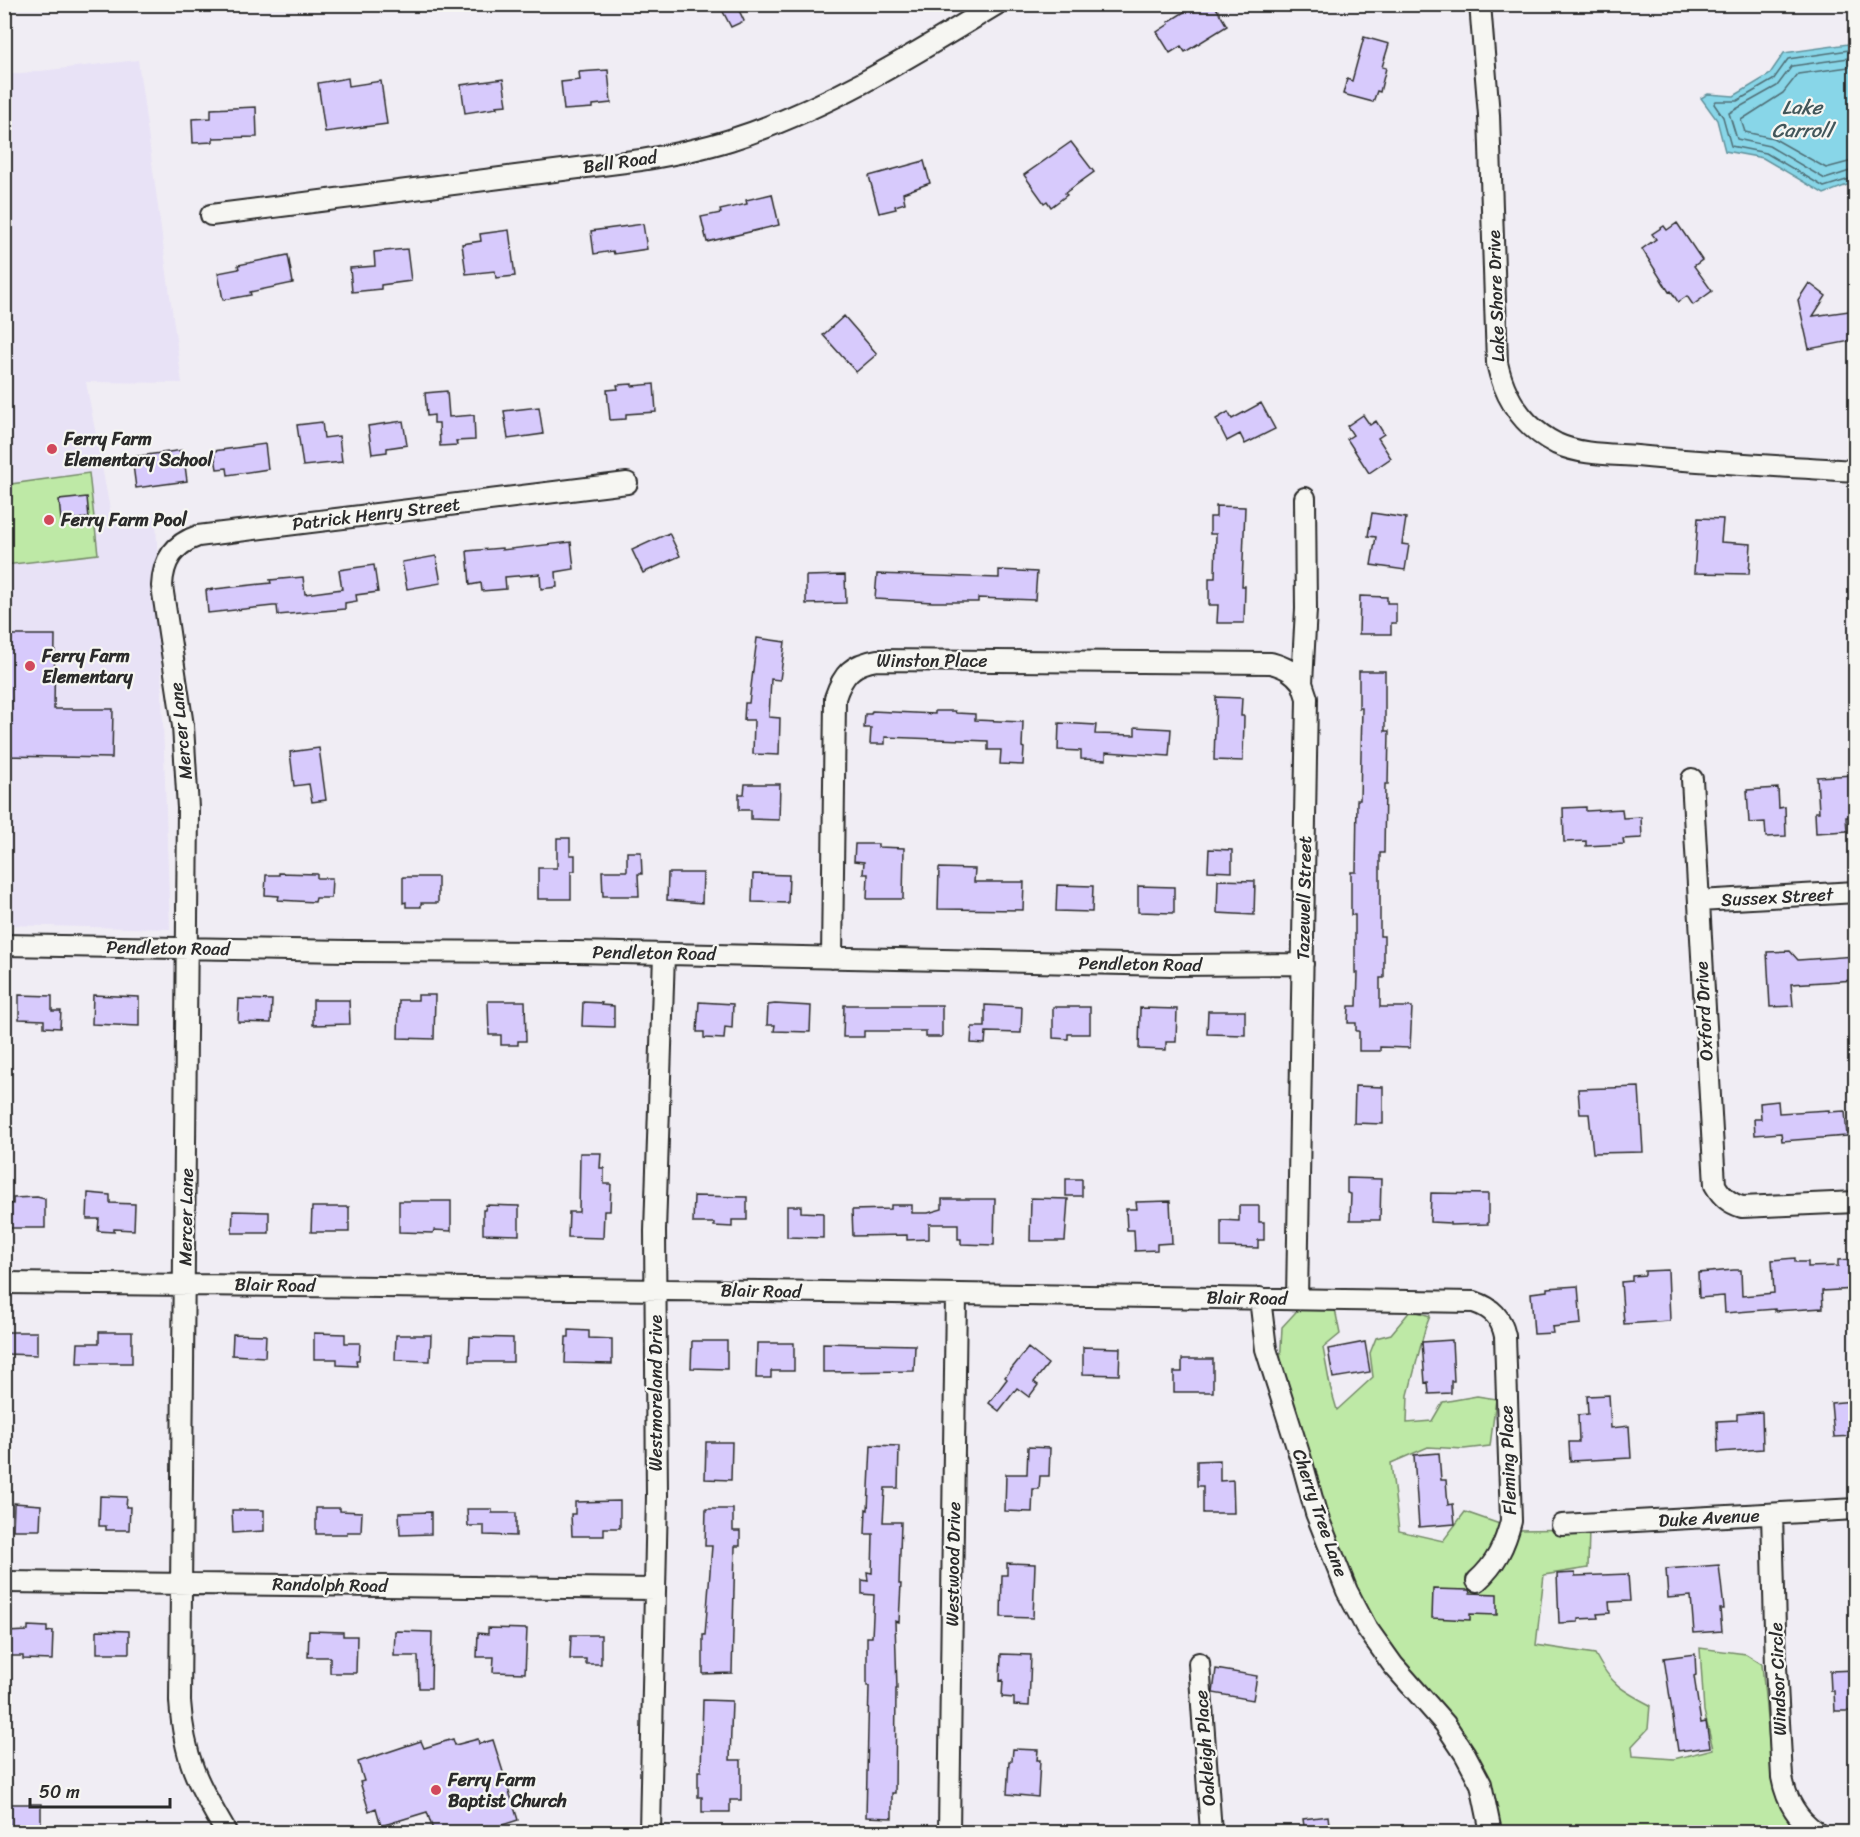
<svg xmlns="http://www.w3.org/2000/svg" width="1860" height="1837" font-family="Sriracha,sans-serif">
<style>
.built{fill:#e8e2f6}
.green{fill:#bee9a6;stroke:#748a68;stroke-width:1.5}
.water{fill:#88d6e8;stroke:#63929c;stroke-width:1.5}
.lines{fill:none;stroke-linecap:round;stroke-linejoin:round}
.shore{stroke:#506f77;stroke-width:1.5}
.building{fill:#d7cafc;stroke:#2b2b2b;stroke-width:1.5}
.street-casing{stroke:#2b2b2b;stroke-width:24}
.street{stroke:#f6f6f2;stroke-width:20}
.poi-dot{fill:#d1495b;stroke:#f6f6f2;stroke-width:2}
.labels{text-anchor:middle;stroke-width:4.5;stroke-linejoin:round;paint-order:stroke}
.street-label{font-size:18px;fill:#2b2b2b;stroke:#f6f6f2}
.poi-label{font-size:18px;font-weight:bold;fill:#2b2b2b;stroke:#f6f6f2;text-anchor:start}
.water-label{font-size:20px;font-style:italic;fill:#42565a;stroke:#f6f6f2}
</style>
<rect width="100%" height="100%" fill="#f0edf4"/>
<filter id="ink" filterUnits="userSpaceOnUse"><feTurbulence type="fractalNoise" baseFrequency=".0167" numOctaves="2"/><feDisplacementMap in="SourceGraphic" scale="12" xChannelSelector="R" yChannelSelector="G"/><feConvolveMatrix kernelMatrix="1 2 1 2 8 2 1 2 1" color-interpolation-filters="sRGB"/></filter>
<g filter="url(#ink)">
<!-- built -->
<path class="built" d="M138,60L182,383L86,382L112,520L156,516L170,929L5,925L4,75Z"/>
<!-- green -->
<path class="green" d="M89,473L98,554L5,565L4,485Z
M1305,1302L1335,1309L1340,1334L1323,1348L1330,1386L1337,1410L1373,1377L1370,1353L1376,1338L1391,1334L1411,1310L1430,1316L1425,1329L1408,1395L1407,1423L1432,1421L1443,1402L1477,1396L1496,1399L1490,1446L1464,1449L1428,1447L1391,1463L1399,1531L1443,1541L1465,1512L1517,1530L1589,1529L1588,1568L1544,1575L1536,1645L1595,1654C1611,1684 1621,1690 1650,1705L1648,1729L1632,1746L1633,1756L1674,1759L1713,1749L1704,1711L1700,1648L1746,1654L1762,1664L1771,1763L1779,1802L1791,1825L1777,1832H1496L1485,1783L1407,1675L1345,1578L1280,1367L1282,1327Z"/>
<!-- water -->
<path class="water" d="M1855,43V182L1824,194L1763,158L1725,151L1717,120L1701,98L1708,94L1734,96L1769,75L1784,53Z"/>
<g class="lines">
<!-- shore -->
<path class="shore" d="M1856,49L1788,59L1773,80L1737,101H1716L1714,104L1723,117L1731,146L1766,153L1824,187L1856,177
M1856,57L1792,66L1777,86L1729,113L1737,139L1769,146L1825,179L1856,169
M1856,66L1798,74L1783,93L1741,120L1745,132L1773,138L1826,168L1856,160"/>
</g>
<!-- building -->
<path class="building" d="M719,4H736L744,21L731,27Z
M1205,4H1214L1227,26L1185,52L1181,46L1170,53L1157,32L1169,24L1168,22L1192,7L1194,11Z
M1364,37L1389,44L1382,67L1386,68L1380,92L1377,91L1373,102L1343,94L1347,79L1352,81Z
M608,70L611,103L593,105V108L564,110L561,82L580,80L579,72Z
M348,78L349,86L381,81L387,124L325,132L318,83Z
M503,79L507,105L496,106L497,108L465,113L461,85Z
M256,107L257,137L213,138V142L193,143L192,119L211,118V109Z
M1071,142L1094,172L1065,193L1067,195L1051,207L1047,201L1044,203L1024,175Z
M924,161L930,183L903,193L905,203L895,206L896,209L879,213L869,176Z
M772,194L779,225L707,242L701,217L721,213L720,210L747,204L746,200Z
M1677,223L1702,260L1694,266L1712,291L1693,305L1687,296L1678,302L1671,291L1669,292L1642,249L1656,239L1652,234L1664,226L1667,230Z
M643,224L647,249L614,254L613,251L594,254L591,231Z
M509,230L515,276L496,278L495,271L466,274L462,244L481,241L480,234Z
M407,249L411,281L381,285V289L352,292L350,268L375,266L374,252Z
M288,255L293,283L250,292L251,295L223,300L218,273L239,269L238,265Z
M1809,283L1826,296L1813,316L1856,310V340L1809,349L1798,300Z
M844,316L877,354L856,372L823,335Z
M632,384V386L654,384L656,412L626,414V419L610,420L607,390L618,389L617,385Z
M447,391L449,417L474,415L475,440L456,441L457,445L440,446L439,423H434V415L427,416L425,393Z
M1261,403L1275,429L1245,444L1240,434L1227,441L1216,419L1228,412L1232,419Z
M539,407L543,434L508,439L504,411Z
M1363,415L1370,425L1376,421L1384,434L1378,438L1391,458L1369,473L1347,439L1353,435L1347,426Z
M403,421L407,445L387,448V452L372,454L368,426Z
M322,422L324,438L339,436L342,462L303,466L297,425Z
M265,444L268,469L228,475L227,468L217,469L214,451Z
M183,450L187,481L136,488L132,457Z
M87,497L89,518L61,520L59,500Z
M1216,506L1245,507L1242,586H1245L1244,623H1217L1218,605H1209V578H1215L1216,534H1210V517H1216Z
M1372,513L1406,518L1402,544L1409,545L1405,570L1371,565L1376,537L1368,536Z
M1698,518L1723,519L1721,542L1751,544L1749,574L1694,573Z
M669,533L680,556L643,573L632,550Z
M571,542L574,569L556,572L557,587L541,589L540,574L505,577L506,589L482,591L481,583L470,585L467,551L502,548V550Z
M436,556L441,583L407,589L402,562Z
M374,565L378,592L356,595L357,601L345,603V609L278,615L277,606H273L208,613L206,590L271,583L270,580L303,577L305,594L342,589L339,570Z
M999,570L1037,572L1035,600L978,598V602H933L875,599L877,574L999,578Z
M845,575L846,603L806,604V576Z
M1360,596L1387,597V603H1396V623H1391V634H1359Z
M4,635H55L54,709H113L112,758L4,756Z
M757,638L785,642L780,680L771,679L769,717L780,718L779,755L753,754L754,720H744L745,703H749Z
M1359,671H1385V731H1389L1388,784H1385L1384,853H1380V936H1384V978H1380V1007H1412L1410,1048L1380,1047V1051H1359V1031H1356V1023H1348L1349,1006H1357L1358,973H1355V915H1351V872H1356L1357,800H1360L1362,708H1359Z
M1216,697L1242,698L1241,716H1244L1243,761L1214,760Z
M872,711L935,714V711H955L956,713L975,714V720L1023,722L1022,747L1024,748L1023,765L1000,764L1001,750H988V741L885,737V744H870L871,728H864L865,714H871Z
M1059,723L1096,725L1095,734L1135,735V727L1171,729L1169,756L1106,752V760L1081,759V751L1058,750Z
M319,748L326,800L312,802L309,784L294,786L290,752Z
M1854,775L1856,817H1846L1847,831L1816,833L1815,812H1819L1817,777Z
M745,784H780L779,820L751,819V810H739V794H744Z
M1778,788L1779,808L1785,807L1786,836L1766,837L1765,822L1749,823L1747,790Z
M1586,807V811L1622,809L1623,818L1641,817L1642,838L1623,839L1624,844L1586,846V841L1564,842L1563,808Z
M557,838H570V855H575V871H571V899H538V868H557Z
M855,844H878V847L904,848L903,899H867L868,874H863L864,862L854,861Z
M1209,849L1232,850V872L1208,871Z
M627,852H641L642,874H638L639,896H603L602,871H627Z
M939,868L975,869L974,882H1024L1023,910L938,909Z
M279,873L317,874V878H332L331,898H316L315,902L278,900L279,896L265,895L266,875H279Z
M668,873H703L702,903L667,900Z
M753,874L789,875L788,903L752,902Z
M403,877H438V903H421V907H406V902L403,903Z
M1218,880L1255,881L1254,915L1217,913Z
M1057,885L1093,886L1092,912L1056,911Z
M1138,886L1174,887V913L1138,912Z
M1790,951L1798,960L1856,956V980L1791,984L1793,1006L1770,1007L1767,952Z
M19,995L52,996V1011H61L60,1028L44,1027V1020L19,1019Z
M93,995L139,997V1026L92,1024Z
M418,995H435L434,1039L398,1038L399,1000H418Z
M239,999L272,1000L271,1023L238,1022Z
M313,1000H349L350,1024L313,1025Z
M488,1001H525L526,1041H518V1045H501V1035H489Z
M583,1002L602,1003L601,1005L614,1006V1027L582,1026Z
M699,1002L733,1004L732,1028L725,1027L724,1039L704,1038V1032H697Z
M775,1004L811,1006L810,1032L774,1031L775,1025H767L768,1005Z
M844,1005H942V1037H926V1031H864V1037H843Z
M985,1005L1022,1007L1021,1033L986,1032L985,1044L971,1043L972,1027H985Z
M1053,1007H1090V1034H1068V1039L1053,1038Z
M1140,1008L1177,1009L1176,1042H1166V1050L1139,1049Z
M1208,1011H1245V1035L1207,1034Z
M1355,1086L1383,1087V1124L1354,1123Z
M1639,1087L1643,1152L1593,1153L1589,1114H1580L1578,1089Z
M1778,1101L1779,1113L1829,1110V1112L1845,1111L1847,1136L1782,1141L1781,1133L1755,1135L1754,1119H1761L1760,1103Z
M580,1153H601L600,1168H604V1184H611L610,1211H604L603,1238L568,1237L569,1212H579Z
M1347,1178L1381,1179L1380,1220H1350L1351,1194L1347,1193Z
M1066,1179H1082V1196H1066Z
M88,1193L110,1195V1203L135,1204L134,1230L114,1229V1232L98,1231L99,1219H87Z
M1431,1193L1488,1194V1224L1450,1225V1223L1430,1222Z
M694,1196L747,1197V1220H732V1227L714,1226V1223H693Z
M37,1197L45,1199V1228H8V1223H4V1203L13,1204V1198Z
M1031,1198L1068,1199L1065,1241H1030Z
M942,1199H995L994,1245L961,1244V1239H958V1224H929V1239L907,1240V1235L853,1236L852,1210L891,1209V1205H912V1213H928L942,1209Z
M399,1201H451V1231L434,1230L433,1233L399,1232Z
M1170,1201L1172,1243L1157,1244V1250L1135,1251L1134,1230H1127L1126,1209H1137L1136,1202Z
M486,1205L519,1206V1235L483,1234V1210H485Z
M787,1206H801V1212L823,1213V1238L787,1237Z
M1239,1206H1259V1222H1264V1240H1258V1248L1221,1247V1220L1239,1221Z
M312,1207H349V1232H311Z
M233,1211L269,1212V1233H232Z
M1795,1258V1262H1808V1267L1838,1266V1260L1856,1259V1289L1822,1291L1823,1308L1775,1311V1309L1725,1313L1724,1296L1699,1298L1698,1273L1734,1270H1741L1742,1296L1774,1293L1772,1260Z
M1668,1270L1670,1321L1624,1324L1621,1282L1632,1281V1276L1645,1275V1271Z
M1578,1286L1581,1324L1552,1327L1553,1333L1534,1334L1531,1293L1547,1291V1288Z
M569,1330L589,1331V1338L612,1339V1364L565,1363L566,1337H569Z
M5,1332H37V1355L5,1354Z
M99,1332H132V1363H77L78,1343H99Z
M314,1333L345,1334V1343H360L359,1360H356L357,1366L337,1365V1359H314Z
M233,1334L266,1335L265,1357L232,1355Z
M396,1335H431L430,1361L395,1360Z
M470,1337L513,1338V1362H469Z
M1452,1340L1454,1381H1451V1393L1429,1394L1428,1382L1425,1383L1422,1342Z
M692,1341H727V1369L691,1368Z
M1365,1342L1370,1372L1333,1378L1328,1349Z
M757,1343H794V1371H771V1378H756Z
M823,1343L915,1345L914,1371L823,1372Z
M1083,1347L1120,1348L1119,1375L1083,1374Z
M1028,1348L1048,1364L1034,1382L1038,1385L1029,1397L1017,1388L999,1411L989,1403L1007,1379L1005,1377Z
M1182,1359H1213V1392H1174V1372H1182Z
M1609,1395L1611,1428L1629,1426L1631,1458L1570,1461L1569,1442H1579L1578,1415L1588,1414L1587,1396Z
M1854,1401L1856,1436L1834,1437L1831,1403Z
M1762,1412L1763,1449L1718,1452L1717,1421L1737,1420V1414Z
M706,1442H732L731,1480L705,1479Z
M871,1445L899,1446L898,1488H885L883,1522H901L899,1584H901L899,1622L895,1621L897,1689H896L895,1793H892V1818L866,1817L869,1686H867V1637H872L874,1595L862,1594V1580L868,1581L867,1572L872,1573L873,1534H865L866,1509L868,1510Z
M1028,1447L1050,1448L1049,1476H1040L1039,1489H1033L1032,1512L1005,1511L1006,1474H1027Z
M1439,1453L1441,1480H1446L1448,1505L1453,1504L1455,1524L1419,1527L1414,1455Z
M1220,1460V1481L1233,1480L1234,1513H1203V1486H1197V1461Z
M100,1496L127,1497L126,1507H130L129,1530H106V1526H99Z
M620,1501V1528H604V1536H572L571,1514H575V1502Z
M14,1503L41,1505L40,1530H13Z
M316,1508H340V1511L362,1512L361,1532H347V1534H316Z
M467,1509H492V1513H516V1536L484,1535V1526H468Z
M706,1509H733V1531H740V1546H735L732,1673L703,1674V1635H705L712,1546H705Z
M232,1510H264V1531L233,1533Z
M431,1512V1534L400,1535L399,1513Z
M1007,1563L1035,1564L1033,1618L1001,1617L1002,1575H1007Z
M1719,1565L1724,1609H1720L1722,1631L1694,1633L1691,1596L1668,1598L1666,1569Z
M1575,1573V1576L1628,1574L1630,1601L1609,1602L1610,1613L1597,1614L1598,1618L1578,1619V1622L1559,1623L1557,1574Z
M1433,1589L1469,1590L1470,1593L1497,1594V1615L1470,1614V1620L1432,1618Z
M28,1626L47,1627V1632L53,1631L52,1660L23,1659V1656H6V1632L28,1631Z
M488,1628L527,1629L525,1673L493,1672L494,1657H477L478,1633L488,1634Z
M97,1630L129,1631V1653H97Z
M309,1631L343,1632V1636H357L356,1673H330V1657H308Z
M395,1631L432,1632L431,1688H419L418,1656H394Z
M571,1635H601V1664H586V1659H570Z
M1001,1654L1031,1655L1029,1706L1014,1705V1698L1002,1697L1003,1680L1000,1681Z
M1695,1654L1696,1675L1694,1676L1701,1723L1706,1722L1710,1747L1678,1751L1664,1658Z
M1216,1669L1257,1676L1253,1700L1213,1693Z
M1856,1670V1711H1835L1834,1691H1831L1830,1671Z
M703,1700L732,1701L730,1760H741V1800H730V1812H702V1797H698V1771H701Z
M453,1739L455,1745L478,1739L479,1744L493,1740L518,1820L478,1833H434L427,1812L381,1826L376,1808L369,1811L360,1782L364,1781L358,1762L421,1741L424,1748Z
M1013,1749L1038,1750L1037,1760H1040L1038,1797L1007,1794L1009,1761H1012Z
M9,1804H41V1833H9Z
M1328,1816L1330,1833H1305L1303,1819Z"/>
<g class="lines">
<!-- street casing -->
<g class="street-casing">
<path id="street" d="M1480,4L1489,115L1497,363C1505,399 1523,427 1557,444C1581,455 1611,454 1637,456C1710,463 1783,466 1856,471
M211,215L641,160C671,155 701,149 730,140C825,110 912,56 997,4
M1692,779L1715,1185C1722,1197 1729,1203 1742,1207L1856,1202
M1699,901L1856,892
M4,945L348,951L575,952L1171,965L1303,964
M832,958L835,698C843,674 852,664 877,660L1271,663C1285,667 1293,671 1302,683
M4,1283L760,1291L1474,1302C1492,1308 1501,1317 1505,1336L1511,1521C1505,1545 1496,1564 1477,1581
M1260,1298L1266,1349L1303,1466L1316,1513L1347,1591L1366,1627L1393,1665L1445,1724L1465,1754L1481,1784L1491,1832
M1297,1299L1307,698L1302,683L1306,609L1305,498
M1772,1514L1776,1667L1782,1777C1786,1800 1796,1818 1816,1832
M1562,1525L1856,1509
M4,1582L655,1589
M1199,1663L1211,1832
M226,1832C197,1783 184,1759 180,1701L188,808L183,726L162,586C163,561 174,544 198,536L627,483
M650,1832L657,1495L655,1231L664,954
M949,1832L956,1295"/>
</g>
<!-- street -->
<use href="#street" class="street"/>
</g>
</g>
<!-- markers -->
<g class="poi-dot">
<circle cx="52" cy="449" r="6"/>
<circle cx="49" cy="520" r="6"/>
<circle cx="30" cy="666" r="6"/>
<circle cx="436" cy="1790" r="6"/>
</g>
<g class="labels">
<!-- street labels -->
<g class="street-label">
<text transform="translate(620 162) rotate(-8)" y="6">Bell Road</text>
<text transform="translate(1496 296) rotate(-92)" y="6">Lake Shore Drive</text>
<text transform="translate(376 514) rotate(-7)" y="6">Patrick Henry Street</text>
<text x="932" y="667">Winston Place</text>
<text transform="translate(181 731) rotate(-96)" y="6">Mercer Lane</text>
<text transform="translate(1777 897) rotate(-3)" y="6">Sussex Street</text>
<text transform="translate(1304 898) rotate(-89)" y="6">Tazewell Street</text>
<text transform="translate(168 948) rotate(1)" y="6">Pendleton Road</text>
<text transform="translate(654 953) rotate(1)" y="6">Pendleton Road</text>
<text transform="translate(1140 964) rotate(1)" y="6">Pendleton Road</text>
<text transform="translate(1704 1011) rotate(-93)" y="6">Oxford Drive</text>
<text transform="translate(186 1217) rotate(-89)" y="6">Mercer Lane</text>
<text transform="translate(275 1285) rotate(1)" y="6">Blair Road</text>
<text transform="translate(761 1291) rotate(1)" y="6">Blair Road</text>
<text transform="translate(1247 1298) rotate(1)" y="6">Blair Road</text>
<text transform="translate(656 1393) rotate(-90)" y="6">Westmoreland Drive</text>
<text transform="translate(1508 1460) rotate(-92)" y="6">Fleming Place</text>
<text transform="translate(1320 1513) rotate(71)" y="6">Cherry Tree Lane</text>
<text transform="translate(1709 1518) rotate(-3)" y="6">Duke Avenue</text>
<text transform="translate(953 1564) rotate(-89)" y="6">Westwood Drive</text>
<text transform="translate(330 1585) rotate(1)" y="6">Randolph Road</text>
<text transform="translate(1778 1679) rotate(-92)" y="6">Windsor Circle</text>
<text transform="translate(1205 1748) rotate(-94)" y="6">Oakleigh Place</text>
</g>
<!-- poi labels -->
<g class="poi-label">
<text x="64" y="445">Ferry Farm<tspan x="64" dy="21">Elementary School</tspan></text>
<text x="61" y="526">Ferry Farm Pool</text>
<text x="42" y="662">Ferry Farm<tspan x="42" dy="21">Elementary</tspan></text>
<text x="448" y="1786">Ferry Farm<tspan x="448" dy="21">Baptist Church</tspan></text>
</g>
<!-- water labels -->
<g class="water-label">
<text x="1802" y="114">Lake<tspan x="1802" dy="23">Carroll</tspan></text>
</g>
</g>
<!-- margin -->
<rect width="1860" height="1837" fill="none" stroke="#f6f6f2" stroke-width="24"/>
<rect x="12" y="12" width="1836" height="1813" fill="none" stroke="#2b2b2b" stroke-width="2" filter="url(#ink)"/>
<!-- scale -->
<path d="M30 1798v9h140v-9" fill="none" stroke="#2b2b2b" stroke-width="3"/>
<text x="39" y="1798" font-size="18" fill="#2b2b2b" stroke="#f6f6f2" stroke-width="4.5" paint-order="stroke">50 m</text>
</svg>
